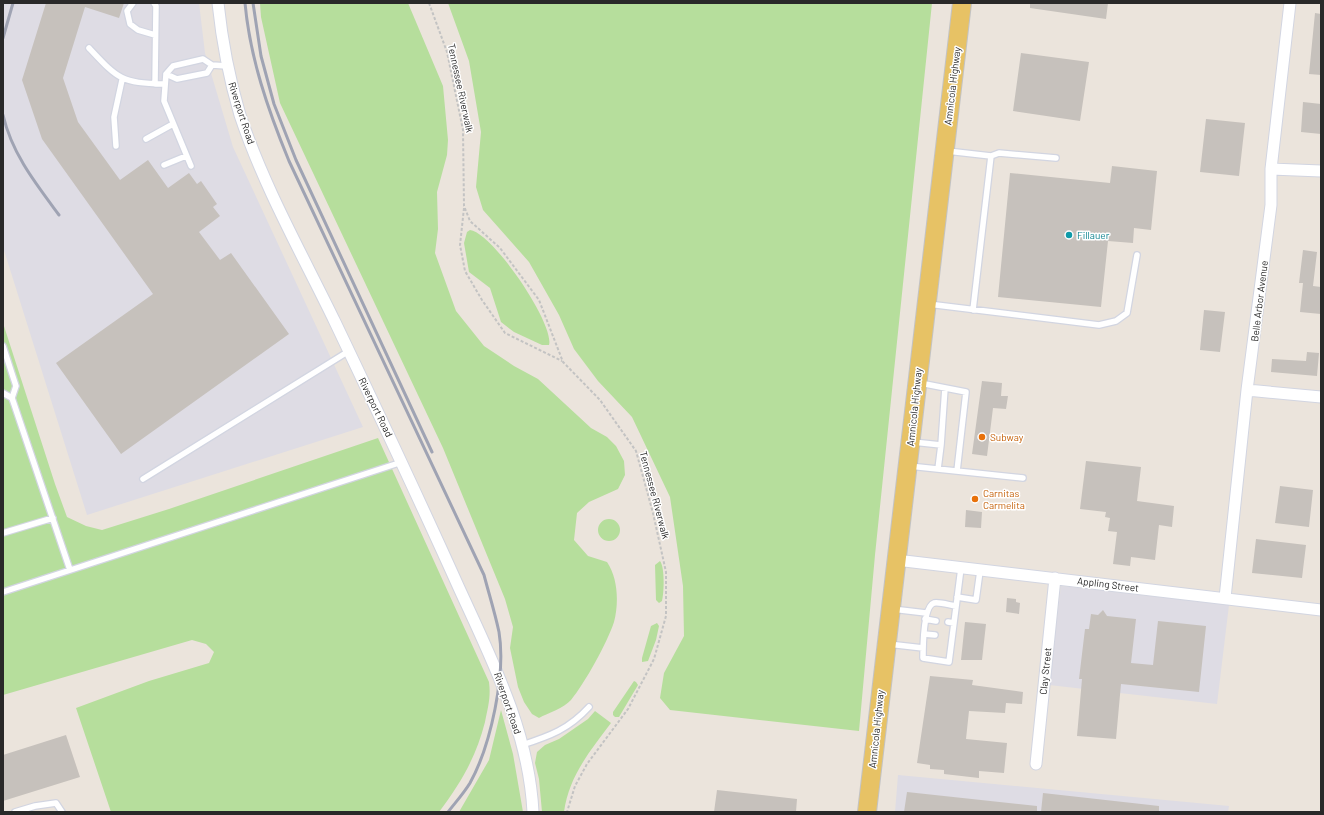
<svg xmlns="http://www.w3.org/2000/svg" width="1324" height="815" font-family="Barlow,sans-serif">
<style>
.industrial{fill:#dedce4}
.green{fill:#b6de9c}
.building{fill:#c6c1bc}
.lines{fill:none;stroke-linecap:round;stroke-linejoin:round}
.lane-casing{stroke:#d2d5e1;stroke-width:8}
.street-casing{stroke:#d2d5e1;stroke-width:13}
.primary-casing{stroke:#c3c3c3;stroke-width:20}
.path{stroke:#c3c3c3;stroke-width:2;stroke-dasharray:3 2;stroke-linecap:butt}
.lane{stroke:#fff;stroke-width:5.5}
.street{stroke:#fff;stroke-width:11}
.primary{stroke:#e7c265;stroke-width:18}
.rail{stroke:#9fa3b3;stroke-width:3}
.culture-dot{fill:#0f9aa8;stroke:#fff;stroke-width:1.5}
.food-dot{fill:#e8710a;stroke:#fff;stroke-width:1.5}
.labels{text-anchor:middle;stroke-width:3;stroke-linejoin:round;paint-order:stroke}
.street-label{font-size:10px;fill:#292929;stroke:#fff}
.culture-label{font-size:10px;fill:#0d838f;stroke:#fff;text-anchor:start}
.food-label{font-size:10px;fill:#c56008;stroke:#fff;text-anchor:start}
</style>
<rect width="100%" height="100%" fill="#ebe4dc"/>
<!-- industrial -->
<path class="industrial" d="M3,3H199L205,53L233,147L363,427L87,515L3,247Z
M1061,586L1229,605L1217,704L1049,685Z
M898,775L1229,806L1228,812H895Z"/>
<!-- green -->
<path class="green" d="M260,3H408L443,86L448,140L447,155L437,192L438,229L435,253L456,311L484,346L514,366L538,379L591,428L607,437L616,446L624,461L625,475L618,489L589,502L577,513L574,540L588,556L607,562C618,578 619,603 614,622C607,643 585,683 571,700C564,708 548,713 539,718L532,714L524,702L518,687L510,648L513,627L505,599L443,448L280,103L261,17Z
M448,3H932L875,555L859,731L670,710L660,698L664,673L684,636L683,586L670,497L632,417L598,381L574,349L559,315L529,262L483,210L476,187L481,132L469,61Z
M470,230C492,232 555,324 549,345H542L514,332L501,322L490,288L469,272L464,243L467,232Z
M3,323L55,484L67,517L86,526L102,530L169,509L378,438L489,682C491,697 488,707 485,722C476,757 461,783 439,812H111L76,708L149,681L209,663L214,652L206,644L192,640L3,695Z
M598 530a11 11 0 1 1 22 0a11 11 0 1 1-22 0Z
M660,561C665,567 664,593 662,601L659,603L656,600L655,565Z
M657,623L659,626L656,640L648,661L642,662V658L651,626Z
M634,681L636,682L638,685L619,717H615L613,715V712Z
M501,710L513,754L523,812H459L489,760Z
M595,711L611,723C590,751 569,776 564,812H542L539,779L535,763L537,752L545,745L559,739L588,719Z"/>
<!-- building -->
<path class="building" d="M46,3H124L119,18L85,7L63,78L78,122L120,180L148,160L168,188L189,173L197,184L201,181L217,204L213,207L220,216L199,232L220,260L231,253L289,334L121,454L56,363L153,294L42,139L22,80Z
M1030,3H1108L1106,19L1030,8Z
M1315,13L1321,14V75L1309,74Z
M1021,53L1089,62L1080,121L1013,111Z
M1303,102L1321,104V134L1301,132Z
M1206,119L1245,123L1239,176L1200,172Z
M1112,166L1157,171L1151,230L1134,228L1133,243L1108,241L1101,307L998,297L1010,173L1110,183Z
M1303,250L1317,252L1313,286L1321,287V314L1300,312L1303,283H1299Z
M1204,310L1225,312L1220,352L1200,350Z
M1307,352L1319,353L1317,376L1271,372L1272,359L1306,361Z
M982,381L1002,383L1001,396H1008L1006,409L993,408L987,456L972,454Z
M1086,461L1141,467L1137,501L1174,506L1172,527L1159,525L1155,560L1131,557L1130,566L1113,564L1117,532L1108,531L1110,518L1105,517L1106,512L1080,509Z
M1280,486L1313,490L1309,527L1275,523Z
M966,510L982,512L981,528L965,527Z
M1256,539L1306,545L1302,578L1252,573Z
M1007,598L1016,599V602L1020,603L1019,614L1006,612Z
M1103,610L1107,616L1136,619L1131,663L1153,665L1158,621L1206,626L1199,692L1121,684L1116,739L1077,736L1082,679H1079L1085,629H1089L1091,614L1098,615Z
M965,622L986,624L982,660H961Z
M930,676L973,680L972,685L1023,692L1022,704L1006,703L1005,713L969,711L966,739L1007,743L1004,773L979,771V778L944,774V770L930,769V765L917,763Z
M66,735L80,777L3,801V755Z
M717,790L797,799L796,812H714Z
M907,792L1037,806V812H904Z
M1043,793L1159,806V812H1041Z"/>
<g class="lines">
<!-- lane casing -->
<g class="lane-casing">
<path id="lane" d="M133,3L127,11L130,24L138,30L155,35
M154,3L156,6L155,84
M89,48C118,79 121,83 164,84
M203,59L212,65L207,73L177,79L166,74L173,66Z
M212,65L227,66
M166,74L164,101L191,166
M146,139L173,124
M116,146L114,117L122,80
M947,151L991,156L973,310
M991,156L999,153L1056,158
M164,165L186,156
M928,304L1099,325L1116,321L1127,313L1137,255
M3,346L16,386L12,398L70,570
M920,383L966,392L957,471
M3,393L12,398
M913,442L941,445L945,388
M909,466L1023,478
M938,469L941,445
M143,479L349,351
M3,533L53,518
M3,592L402,462
M957,597L976,600L980,571
M956,606C949,605 940,602 934,603C923,606 923,648 923,658L949,662L961,568
M892,609L926,613
M925,619L936,621
M948,622L954,623
M924,634L935,635
M888,644L923,648
M522,745C550,736 569,729 589,707
M15,812L35,806L56,803L62,812"/>
</g>
<!-- street casing -->
<g class="street-casing">
<path id="street" d="M218,3C222,41 229,78 240,115C264,187 302,254 335,322C377,410 419,499 459,588C492,660 529,732 533,812
M1271,169L1321,171
M1247,390L1321,397
M896,560L1321,610
M1225,598L1247,390L1271,205V169L1290,3
M1036,764L1055,578"/>
</g>
<!-- primary casing -->
<g class="primary-casing">
<path id="primary" d="M867,812L962,3"/>
</g>
<!-- path -->
<path class="path" d="M429,3L447,52L463,130L464,206L470,221L500,248L539,300L563,362L600,400L636,451L653,513L666,572V616L654,659L628,709L587,764L575,786L567,812
M464,208L460,245L465,271L482,300L505,333L562,361"/>
<!-- lane -->
<use href="#lane" class="lane"/>
<!-- street -->
<use href="#street" class="street"/>
<!-- primary -->
<use href="#primary" class="primary"/>
<!-- rail -->
<path class="rail" d="M245,3C250,58 268,110 289,161L484,575C489,594 495,613 499,632C506,674 491,745 470,783C464,793 455,803 448,812
M253,3L261,56L274,104L296,160L432,452
M3,38L13,3
M3,115C12,154 36,184 59,215"/>
</g>
<!-- markers -->
<circle class="culture-dot" cx="1069" cy="235" r="4"/>
<g class="food-dot">
<circle cx="982" cy="437" r="4"/>
<circle cx="975" cy="499" r="4"/>
</g>
<g class="labels">
<!-- street labels -->
<g class="street-label">
<text transform="translate(952 86) rotate(-83)" y="4">Amnicola Highway</text>
<text transform="translate(461 88) rotate(78)" y="4">Tennessee Riverwalk</text>
<text transform="translate(242 113) rotate(72)" y="4">Riverport Road</text>
<text transform="translate(1259 301) rotate(-83)" y="4">Belle Arbor Avenue</text>
<text transform="translate(376 407) rotate(64)" y="4">Riverport Road</text>
<text transform="translate(914 407) rotate(-84)" y="4">Amnicola Highway</text>
<text transform="translate(655 495) rotate(75)" y="4">Tennessee Riverwalk</text>
<text transform="translate(1108 584) rotate(7)" y="4">Appling Street</text>
<text transform="translate(1045 671) rotate(-84)" y="4">Clay Street</text>
<text transform="translate(508 703) rotate(71)" y="4">Riverport Road</text>
<text transform="translate(876 729) rotate(-84)" y="4">Amnicola Highway</text>
</g>
<!-- culture labels -->
<g class="culture-label">
<text x="1077" y="239">Fillauer</text>
</g>
<!-- food labels -->
<g class="food-label">
<text x="990" y="441">Subway</text>
<text x="983" y="497">Carnitas<tspan x="983" dy="12">Carmelita</tspan></text>
</g>
</g>
<!-- border -->
<rect width="1324" height="815" fill="none" stroke="#292929" stroke-width="8"/>
</svg>
